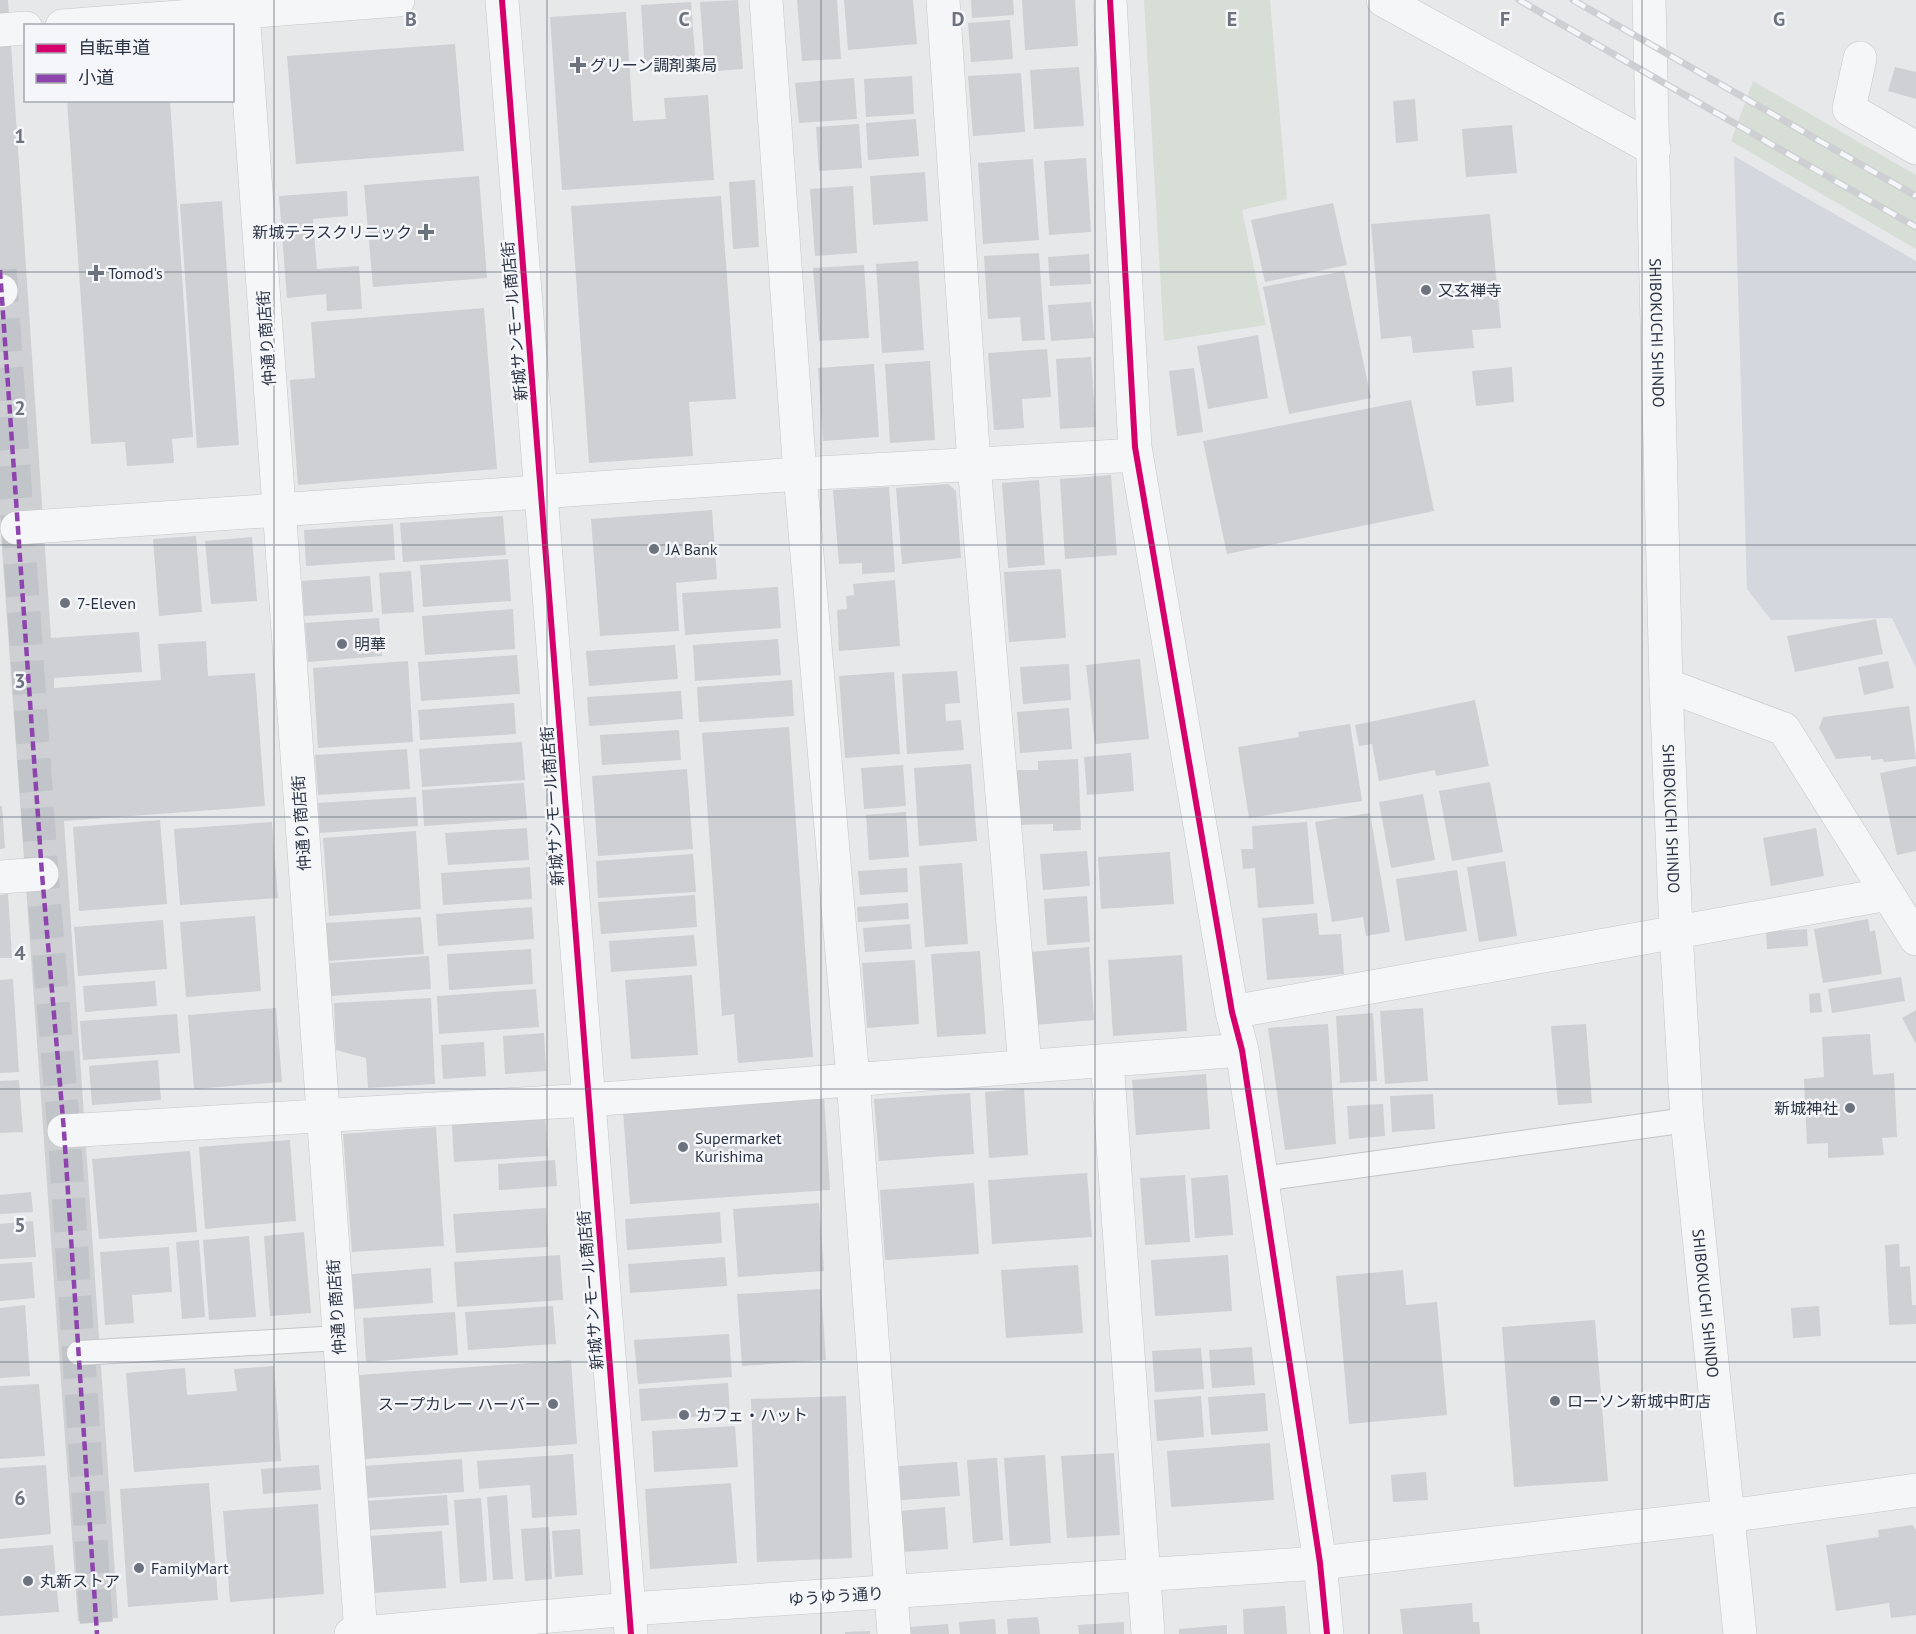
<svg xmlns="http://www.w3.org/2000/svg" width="1916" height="1634" font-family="'PT Sans','Noto Sans JP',sans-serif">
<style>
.built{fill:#d4d7dd}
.green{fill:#d6ded6}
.building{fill:#ced0d3}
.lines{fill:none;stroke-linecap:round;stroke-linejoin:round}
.pedestrian-tunnel{stroke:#c1c4c9;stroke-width:33;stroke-dasharray:33 16;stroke-linecap:butt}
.service-casing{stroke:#c4c6c8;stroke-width:26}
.minor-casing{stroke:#c4c6c8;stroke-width:34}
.tertiary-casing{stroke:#c4c6c8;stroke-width:34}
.service{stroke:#f5f6f7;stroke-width:24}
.minor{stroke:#f5f6f7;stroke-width:33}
.tertiary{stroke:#f5f6f7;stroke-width:33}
.rail-casing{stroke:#cecfd2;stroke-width:7}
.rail{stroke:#f4f6f9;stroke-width:4.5;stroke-dasharray:14;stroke-linecap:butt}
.quiet{stroke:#8e44ad;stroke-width:4.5;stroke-dasharray:9 4.5;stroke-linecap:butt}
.cycleway-casing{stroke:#f4f6f9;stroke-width:10}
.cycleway{stroke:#d6006c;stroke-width:6}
.grid{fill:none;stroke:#6c737f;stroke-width:1.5;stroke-opacity:0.55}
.poi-dot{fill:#6c737f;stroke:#f4f6f9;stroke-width:2}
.labels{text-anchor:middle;stroke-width:5;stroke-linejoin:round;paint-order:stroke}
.poi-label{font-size:16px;fill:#2b3445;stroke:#f4f6f9;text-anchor:start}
.street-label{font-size:16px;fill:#2b3445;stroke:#f4f6f9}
.grid-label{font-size:20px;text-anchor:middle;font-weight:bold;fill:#6c737f;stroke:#f4f6f9;stroke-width:5;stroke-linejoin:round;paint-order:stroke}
</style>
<rect width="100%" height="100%" fill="#e6e8ea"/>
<!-- built -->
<path class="built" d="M1734,156L1916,261V668L1892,618L1771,620L1747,589Z"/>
<!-- green -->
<path class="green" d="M1144,0H1270L1287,199L1242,210L1266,325L1164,341Z
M1753,81L1916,175V249L1731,141Z"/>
<!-- building -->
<path class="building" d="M0,0H8L51,638L139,632L142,672L54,678V688L161,680L158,644L206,641L208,676L255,673L265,806L64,821L118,1618L78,1621L0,520Z
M738,0L743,69L705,72L700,2Z
M797,0H837L841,59L802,61Z
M844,0H913L917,44L848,50Z
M971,0H1013L1014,15L972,18Z
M1022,0H1075L1078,46L1025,50Z
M691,2L696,67L645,71L641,5Z
M626,12L633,121L666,119L664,98L708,95L714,180L562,190L550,17Z
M1010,20L1013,59L971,62L968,23Z
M455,44L464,151L296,164L287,56Z
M1079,67L1084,126L1034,129L1030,70Z
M1895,67L1916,72V99L1888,91Z
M1021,73L1025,132L973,136L968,76Z
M912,76L914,114L866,117L864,79Z
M854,78L857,119L799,123L795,83Z
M1415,99L1418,141L1396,143L1393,101Z
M67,100H170L193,437L172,439L174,463L127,466L125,442L91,444Z
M916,119L919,156L868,160L866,123Z
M859,124L862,168L819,171L816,127Z
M1512,125L1517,173L1466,177L1462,129Z
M1086,158L1091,232L1049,235L1044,161Z
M1033,159L1039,240L983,244L978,163Z
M925,172L928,221L873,225L870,176Z
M479,176L487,278L373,287L364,185Z
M755,180L759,247L733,249L729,182Z
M853,186L857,253L815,256L810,189Z
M347,191L348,216L313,219L317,269L359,266L362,309L327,311L326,294L287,298L279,196Z
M721,196L736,399L689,402L693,456L589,463L571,206Z
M222,201L239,445L197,448L180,204Z
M1333,203L1347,265L1265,282L1251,220Z
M1490,214L1501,328L1472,330L1474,348L1413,353L1411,336L1381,339L1371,224Z
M1039,253L1045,340L1022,341L1020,317L988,319L984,256Z
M1089,254L1091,284L1050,286L1048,257Z
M918,261L924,350L882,353L876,264Z
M864,265L869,338L819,341L813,268Z
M1344,271L1371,398L1289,414L1263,287Z
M1091,302L1094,338L1051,341L1048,305Z
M484,308L497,469L298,485L290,380L315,378L311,322Z
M1258,335L1268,398L1208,409L1197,346Z
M1047,349L1051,397L1022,399L1024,428L994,430L988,353Z
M1091,357L1096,427L1060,429L1056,359Z
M930,361L935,440L890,443L885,364Z
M874,364L879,437L823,441L818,368Z
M1512,367L1514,402L1476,406L1472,371Z
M1194,368L1203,432L1177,436L1169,371Z
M1411,400L1434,511L1227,554L1203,441Z
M1111,475L1117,555L1065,559L1060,479Z
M1039,480L1045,565L1008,568L1002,483Z
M948,484L956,491L961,558L902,564L896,488Z
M889,487L895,572L862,574V563L839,564L833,490Z
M712,510L717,579L676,583L679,631L600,636L591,519Z
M503,516L506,555L403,562L400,523Z
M393,524L395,560L306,566L304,530Z
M196,536L202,612L159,616L153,539Z
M252,537L257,601L211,604L205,541Z
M508,559L511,601L423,607L420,565Z
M1061,569L1066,638L1009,642L1004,572Z
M411,571L414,612L382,614L379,573Z
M370,576L373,612L304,616L302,581Z
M895,580L900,646L839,651L837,610L847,609L846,596L854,595L853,584Z
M778,587L781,628L685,635L682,593Z
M513,609L515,649L425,655L422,616Z
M379,618L382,656L308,662L305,623Z
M1876,619L1883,654L1795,672L1787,636Z
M778,639L781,675L695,681L693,645Z
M675,645L678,679L589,686L586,651Z
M517,655L520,694L421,701L418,662Z
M1140,659L1149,739L1095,744L1086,665Z
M408,661L413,742L318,748L313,668Z
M1888,661L1894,688L1864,695L1858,667Z
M1069,664L1071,700L1023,704L1020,667Z
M957,671L960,703L945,704L946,721L961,720L964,750L907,754L902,674Z
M894,672L900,754L845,758L839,676Z
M792,680L794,716L699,722L697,687Z
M681,691L683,719L589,726L587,697Z
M1475,700L1489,766L1436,776L1435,770L1379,781L1372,744L1359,746L1355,725Z
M514,703L516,734L420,740L418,710Z
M1909,706L1916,759L1884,762L1883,759L1871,760V756L1836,759L1819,728L1823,717Z
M1069,708L1072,749L1020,753L1017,712Z
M1350,724L1362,801L1249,818L1238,747L1299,737L1298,732Z
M789,727L813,1057L738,1063L734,1014L722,1016L702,733Z
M679,730L681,760L602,765L600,735Z
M522,742L525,780L422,787L419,749Z
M407,749L410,789L318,795L315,755Z
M1131,753L1134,791L1087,795L1084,757Z
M1078,759L1081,830L1053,831V824L1017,825L1015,770H1038V761Z
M971,764L977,841L919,846L914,768Z
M903,765L906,806L864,809L861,768Z
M1916,766V851L1897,855L1880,773Z
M687,769L693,849L598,856L592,776Z
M1490,782L1503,852L1452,861L1439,791Z
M524,783L527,819L424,826L422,790Z
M1423,794L1435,860L1391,868L1379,802Z
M416,797L418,826L320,833L318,803Z
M0,806H2L5,848L0,849Z
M906,812L909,857L869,860L866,815Z
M1370,813L1390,932L1366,936L1363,917L1332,922L1315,822Z
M160,820L167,904L79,911L73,827Z
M272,822L278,898L180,905L174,829Z
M1307,822L1314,904L1258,908L1255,868L1243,869L1241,849H1253L1252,826Z
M527,828L529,860L448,865L445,833Z
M1816,828L1824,876L1771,886L1763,838Z
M416,831L421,909L329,916L323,838Z
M1087,851L1090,886L1043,890L1040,854Z
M1170,852L1174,904L1101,909L1098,857Z
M693,854L696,892L598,898L596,861Z
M1505,861L1517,936L1479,942L1467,867Z
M962,863L968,944L925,947L919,866Z
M530,867L532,899L443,905L441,873Z
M907,868L908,892L860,895L858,871Z
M1457,870L1467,931L1405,941L1396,879Z
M8,894L12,958H0V895Z
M695,895L697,927L601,934L598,902Z
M1087,896L1090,942L1047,945L1044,899Z
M908,903L909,919L858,922L857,907Z
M532,907L534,939L438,946L436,914Z
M1317,913L1319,935L1341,934L1344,974L1267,980L1262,918Z
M255,916L261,991L186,997L180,922Z
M421,917L424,954L328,961L326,923Z
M1868,919L1870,932L1875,930L1882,974L1823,983L1814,929Z
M163,920L167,969L78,976L74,927Z
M910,924L912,949L865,952L863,928Z
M1807,929L1808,946L1767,949L1766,932Z
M694,935L697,966L611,972L609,941Z
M1089,947L1094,1020L1034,1025L1029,952Z
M531,949L533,984L449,990L447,954Z
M980,951L986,1034L937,1037L931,954Z
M1182,955L1187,1031L1113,1036L1108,960Z
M429,956L431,989L331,996L329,963Z
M915,960L919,1024L867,1028L862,963Z
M692,975L698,1055L631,1059L625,980Z
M1901,977L1905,1001L1832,1013L1828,989Z
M13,979L19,1072L0,1073V980Z
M155,981L157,1006L85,1012L83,986Z
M536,989L539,1027L439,1034L437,996Z
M1820,993L1822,1012L1810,1013L1809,994Z
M431,998L435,1084L368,1088L366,1058L336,1050L334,1003Z
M276,1008L282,1082L194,1089L188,1015Z
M1423,1008L1428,1081L1385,1084L1380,1011Z
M1916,1010V1044L1902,1018Z
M1373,1013L1377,1081L1340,1083L1336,1016Z
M177,1014L180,1053L83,1060L80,1021Z
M1328,1024L1336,1144L1285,1150L1268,1028Z
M1586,1024L1592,1103L1558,1105L1551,1026Z
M544,1033L546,1071L505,1074L503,1036Z
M1870,1034L1873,1075L1894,1073L1897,1137L1882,1138L1884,1155L1828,1158V1143L1807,1144L1804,1079L1824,1077L1822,1037Z
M484,1042L486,1076L443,1079L441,1045Z
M158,1060L161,1100L92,1105L89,1066Z
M1206,1074L1210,1129L1136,1135L1132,1080Z
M19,1080L23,1132L0,1133V1081Z
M1024,1089L1028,1155L989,1158L985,1092Z
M970,1093L974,1154L879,1161L874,1099Z
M1433,1094L1435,1129L1392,1132L1390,1096Z
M824,1097L830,1190L630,1204L623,1111Z
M1383,1104L1385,1136L1349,1139L1347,1106Z
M545,1118L548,1156L454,1162L452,1125Z
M436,1127L444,1246L352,1252L343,1134Z
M290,1140L296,1221L205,1229L199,1147Z
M190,1151L197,1232L99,1239L92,1159Z
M555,1160L557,1186L499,1190L498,1164Z
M1087,1173L1092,1237L992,1244L988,1180Z
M1185,1175L1190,1242L1145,1245L1140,1178Z
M1228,1175L1233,1235L1195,1238L1191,1178Z
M974,1183L979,1254L885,1260L880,1190Z
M31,1192L33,1212L0,1214V1195Z
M819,1203L824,1271L738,1277L733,1209Z
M546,1208L548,1247L456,1253L453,1214Z
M720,1212L722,1243L627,1250L625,1219Z
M33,1221L36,1257L0,1259V1224Z
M304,1232L311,1313L270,1316L264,1236Z
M249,1236L256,1317L209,1320L203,1240Z
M199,1240L205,1317L182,1319L176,1242Z
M1899,1244L1900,1267L1910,1266L1912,1305H1916V1324L1889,1325L1885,1245Z
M169,1247L172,1292L132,1295L134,1323L105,1325L100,1252Z
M560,1255L563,1300L457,1307L454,1262Z
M1228,1255L1232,1311L1155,1316L1151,1260Z
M725,1257L727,1286L630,1293L628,1264Z
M32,1262L35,1298L0,1301V1264Z
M1078,1265L1083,1333L1006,1338L1001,1270Z
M431,1268L433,1303L354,1309L352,1274Z
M1403,1270L1406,1305L1437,1302L1447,1415L1349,1424L1336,1276Z
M821,1289L826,1360L742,1366L737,1294Z
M25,1305L30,1376L0,1378V1308Z
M553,1306L556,1344L468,1350L465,1312Z
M1819,1306L1821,1336L1793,1338L1791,1308Z
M455,1312L458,1355L366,1362L363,1318Z
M1595,1320L1608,1481L1514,1487L1502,1327Z
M729,1334L732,1377L638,1384L634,1340Z
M1252,1347L1255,1385L1212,1388L1209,1350Z
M1201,1348L1204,1389L1155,1392L1152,1351Z
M571,1360L577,1444L365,1459L359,1375Z
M274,1366L281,1461L134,1472L126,1373L185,1368L187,1395L237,1391L234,1369Z
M728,1383L730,1414L641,1421L639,1389Z
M39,1384L45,1456L0,1459V1386Z
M1265,1393L1268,1431L1211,1435L1208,1397Z
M846,1396L852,1558L757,1562L751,1399Z
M1201,1396L1204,1437L1157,1441L1154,1400Z
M735,1426L738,1467L654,1472L652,1431Z
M1270,1443L1274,1500L1171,1507L1167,1451Z
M1114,1453L1120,1535L1067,1538L1061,1456Z
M573,1454L577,1515L532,1518L530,1485L479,1489L477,1461Z
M1045,1455L1051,1543L1010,1546L1004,1458Z
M997,1458L1003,1540L973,1543L967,1460Z
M462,1459L464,1492L366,1498L364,1466Z
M957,1462L960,1496L901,1500L899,1466Z
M46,1465L51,1534L0,1539V1468Z
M319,1465L321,1490L263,1494L261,1469Z
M1426,1472L1428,1500L1393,1502L1391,1475Z
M209,1483L218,1600L128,1607L120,1489Z
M731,1483L737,1563L650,1569L645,1489Z
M447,1495L449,1525L369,1530L367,1501Z
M507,1495L513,1579L493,1580L487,1497Z
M481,1498L487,1581L460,1583L454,1500Z
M318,1504L324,1594L230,1602L223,1511Z
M945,1507L948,1549L902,1552L899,1511Z
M1913,1525L1916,1530V1615L1891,1618L1889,1603L1836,1611L1826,1545L1879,1537L1878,1530Z
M549,1527L552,1579L525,1581L521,1529Z
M580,1529L583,1575L555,1577L552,1531Z
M442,1531L446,1588L373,1593L369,1536Z
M53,1545L59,1612L0,1616V1549Z
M1472,1603L1473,1622H1479L1480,1634H1403L1400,1609Z
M1285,1606L1287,1634H1244L1243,1609Z
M1038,1617L1040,1634H1008L1007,1619Z
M995,1619L996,1634H960L959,1622Z
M1124,1622V1634H1079L1078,1625Z
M948,1624L949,1634H910V1627Z
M1227,1625V1634H1179V1629Z
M870,1631V1634H845V1632Z"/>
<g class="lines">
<!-- pedestrian-tunnel -->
<path class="pedestrian-tunnel" d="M0,270L42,874L64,1131L97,1634"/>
<!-- service casing -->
<g class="service-casing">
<path id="service" d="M1262,1179L1687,1120
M79,1353L339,1338"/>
</g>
<!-- minor casing -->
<g class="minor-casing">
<path id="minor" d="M502,0L631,1634
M766,0L800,474L853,1079L894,1634
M943,0L974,464L1025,1066
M1110,0L1135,447L1232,1012L1242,1050L1320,1563L1327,1634
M1383,0L1654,149
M243,12L361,1634
M62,26L398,0
M0,30L26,28
M1860,58L1849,109L1916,148
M0,291H1
M17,528L800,474L1136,455
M1666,685L1784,729L1916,939
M0,877L42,874
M1232,1012L1888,894
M1107,1060L1148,1634
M64,1131L588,1100L1242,1050"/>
</g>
<!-- tertiary casing -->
<g class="tertiary-casing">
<g id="tertiary">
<path id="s1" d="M1649,0L1666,685L1676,931L1687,1120L1740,1634"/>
<path d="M351,1634L629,1609L1320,1563L1728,1516L1916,1490"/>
</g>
</g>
<!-- service -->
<use href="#service" class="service"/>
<!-- minor -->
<use href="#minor" class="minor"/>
<!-- tertiary -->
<use href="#tertiary" class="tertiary"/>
<!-- rail casing -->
<g class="rail-casing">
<path id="rail" d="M1519,0L1916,227
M1573,0L1916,196"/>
</g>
<!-- rail -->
<use href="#rail" class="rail"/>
<!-- quiet -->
<path class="quiet" d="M0,270L42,874L64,1131L97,1634"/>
<!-- cycleway casing -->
<g class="cycleway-casing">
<path id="cycleway" d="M502,0L631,1634
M1110,0L1135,447L1232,1012L1242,1050L1320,1563L1327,1634"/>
</g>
<!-- cycleway -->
<use href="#cycleway" class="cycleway"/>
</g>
<!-- grid -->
<path class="grid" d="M274,0V1634M547,0V1634M821,0V1634M1095,0V1634M1369,0V1634M1642,0V1634M0,272H1916M0,545H1916M0,817H1916M0,1089H1916M0,1362H1916"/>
<!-- markers -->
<g class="poi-dot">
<path d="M575 56h6v6h6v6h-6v6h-6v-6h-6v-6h6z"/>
<path d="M423 223h6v6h6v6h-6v6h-6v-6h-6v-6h6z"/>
<path d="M93 264h6v6h6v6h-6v6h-6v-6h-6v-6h6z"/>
<circle cx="1426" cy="290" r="6"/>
<circle cx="654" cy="549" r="6"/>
<circle cx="65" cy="603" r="6"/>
<circle cx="342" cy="644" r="6"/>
<circle cx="1850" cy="1108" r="6"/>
<circle cx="683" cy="1147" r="6"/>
<circle cx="1555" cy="1401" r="6"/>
<circle cx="553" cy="1404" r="6"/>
<circle cx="684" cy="1415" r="6"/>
<circle cx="139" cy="1568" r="6"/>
<circle cx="28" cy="1581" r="6"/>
</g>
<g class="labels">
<!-- poi labels -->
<g class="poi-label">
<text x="590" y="71">グリーン調剤薬局</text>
<text x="412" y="238" text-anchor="end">新城テラスクリニック</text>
<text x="108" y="279">Tomod's</text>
<text x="1438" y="296">又玄禅寺</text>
<text x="666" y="555">JA Bank</text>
<text x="77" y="609">7-Eleven</text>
<text x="354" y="650">明華</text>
<text x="1838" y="1114" text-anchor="end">新城神社</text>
<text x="695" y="1144">Supermarket<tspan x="695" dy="18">Kurishima</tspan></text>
<text x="1567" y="1407">ローソン新城中町店</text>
<text x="541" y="1410" text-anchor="end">スープカレー ハーバー</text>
<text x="696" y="1421">カフェ・ハット</text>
<text x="151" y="1574">FamilyMart</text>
<text x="40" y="1587">丸新ストア</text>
</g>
<!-- street labels -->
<g class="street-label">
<text transform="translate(514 321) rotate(-95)" y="6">新城サンモール商店街</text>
<text dy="6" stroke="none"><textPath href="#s1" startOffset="333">SHIBOKUCHI SHINDO</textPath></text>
<text transform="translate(266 338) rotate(-94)" y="6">仲通り商店街</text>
<text transform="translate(552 806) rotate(-94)" y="6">新城サンモール商店街</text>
<text dy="6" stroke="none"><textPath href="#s1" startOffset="819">SHIBOKUCHI SHINDO</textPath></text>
<text transform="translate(301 823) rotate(-94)" y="6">仲通り商店街</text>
<text transform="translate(590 1290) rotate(-95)" y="6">新城サンモール商店街</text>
<text dy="6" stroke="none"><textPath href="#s1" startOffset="1305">SHIBOKUCHI SHINDO</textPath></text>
<text transform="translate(336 1307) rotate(-94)" y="6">仲通り商店街</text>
<text transform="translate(836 1596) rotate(-4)" y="6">ゆうゆう通り</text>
</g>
</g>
<g class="grid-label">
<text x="411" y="26">B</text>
<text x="684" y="26">C</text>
<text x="958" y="26">D</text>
<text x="1232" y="26">E</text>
<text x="1505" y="26">F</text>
<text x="1779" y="26">G</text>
<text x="20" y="143">1</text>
<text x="20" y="415">2</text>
<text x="20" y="688">3</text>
<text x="20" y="960">4</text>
<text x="20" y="1232">5</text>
<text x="20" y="1505">6</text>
</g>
<!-- legend -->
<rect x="24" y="24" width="210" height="78" fill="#f4f6f9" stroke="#a4a8b1" stroke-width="1.5"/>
<rect x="36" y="44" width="30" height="9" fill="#d6006c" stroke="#a4a8b1" stroke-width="1.5"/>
<text x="78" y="54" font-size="18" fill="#2b3445">自転車道</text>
<rect x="36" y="74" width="30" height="9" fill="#8e44ad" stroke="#a4a8b1" stroke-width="1.5"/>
<text x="78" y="84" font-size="18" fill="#2b3445">小道</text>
</svg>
